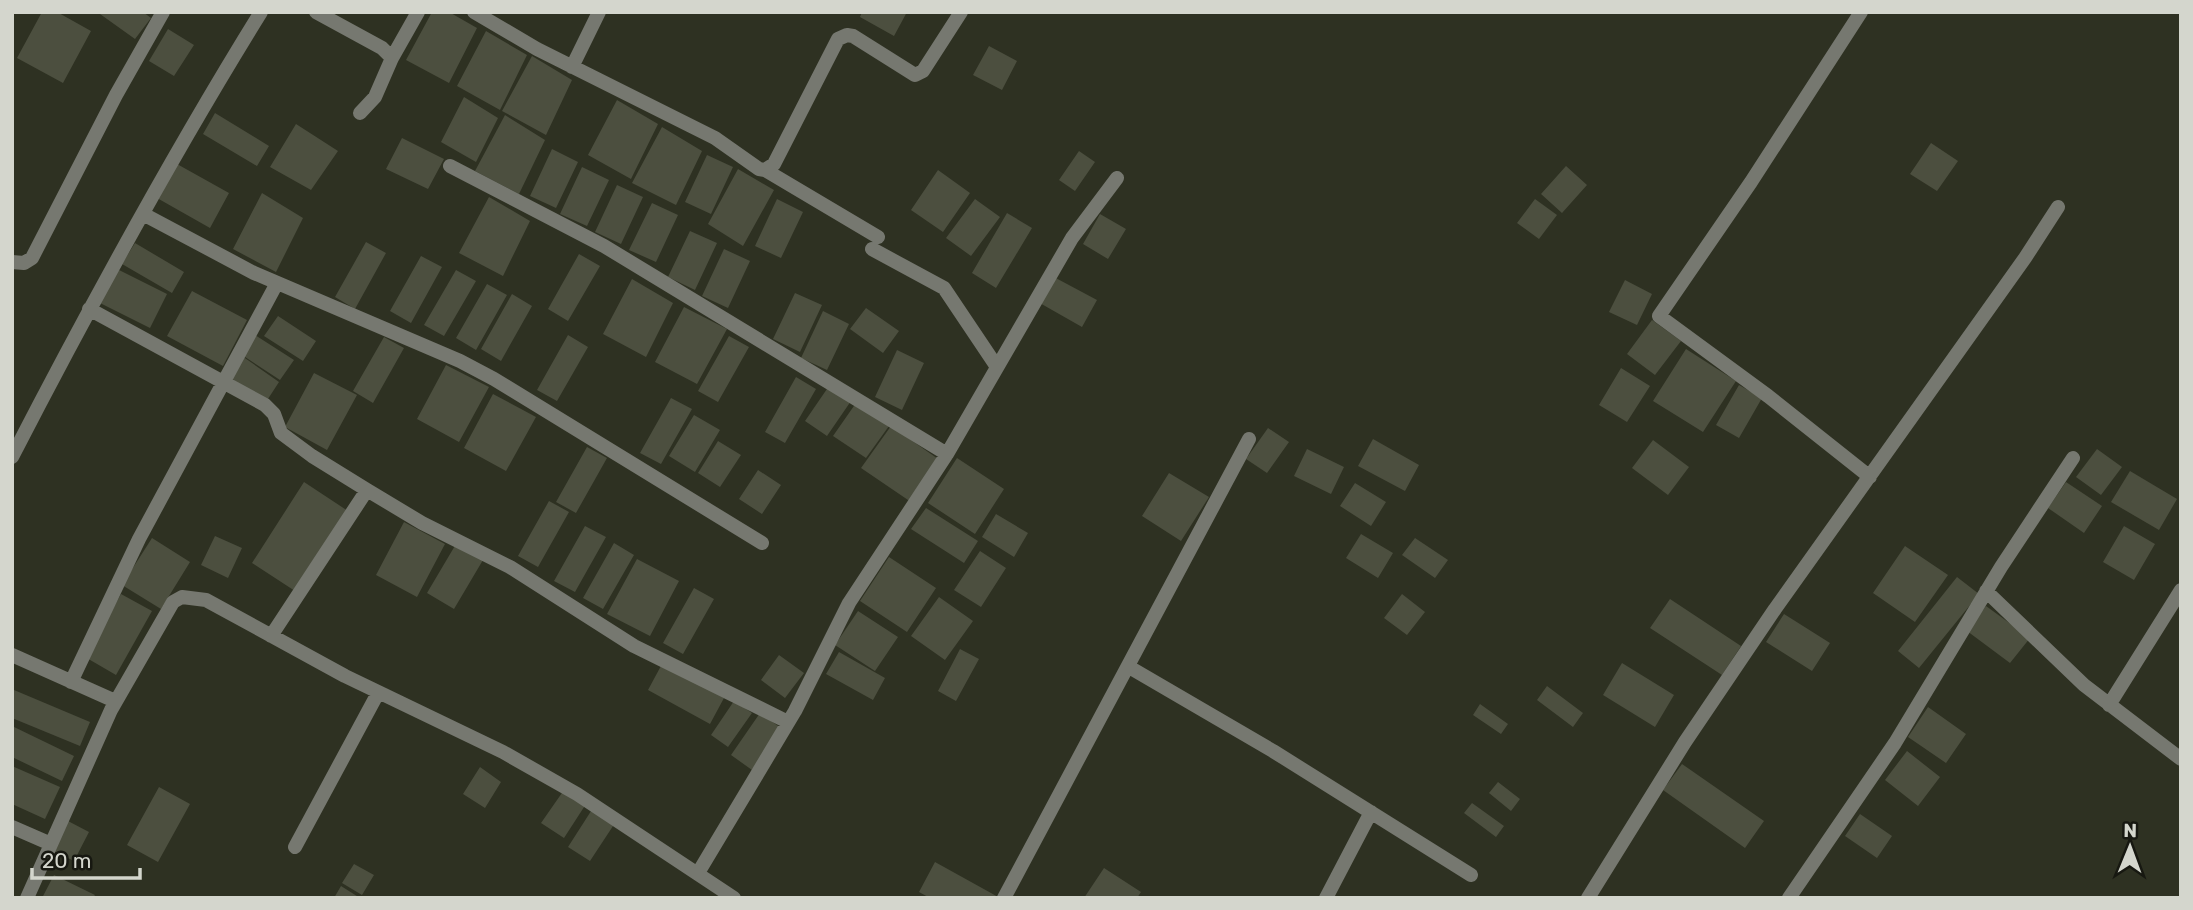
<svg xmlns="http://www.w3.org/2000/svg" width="2193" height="910" font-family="Rubik,sans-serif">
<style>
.building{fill:#4c4f3f}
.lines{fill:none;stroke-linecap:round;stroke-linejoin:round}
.street{stroke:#767870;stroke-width:14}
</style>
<rect width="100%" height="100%" fill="#2e3122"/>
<!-- building -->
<path class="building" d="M42,12H57L91,31L63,83L17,58Z
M101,12H143L151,18L135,39L100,14Z
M432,12H449L477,28L449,83L406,60Z
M862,12H907L894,36L860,17Z
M168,29L194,45L174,76L149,61Z
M486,31L527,55L500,110L457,86Z
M989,46L1017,61L1002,90L973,75Z
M532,56L572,80L546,135L502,111Z
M464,97L498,118L476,162L441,142Z
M617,100L658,124L631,179L588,155Z
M215,113L269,146L257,166L203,134Z
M505,115L545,140L519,194L475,171Z
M296,124L338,151L311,190L270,167Z
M662,127L702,151L676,205L632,183Z
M402,138L444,159L428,189L386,169Z
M1931,143L1958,161L1937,191L1910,174Z
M552,149L578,162L556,208L530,196Z
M1079,151L1095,162L1075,191L1059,180Z
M707,155L733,167L711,214L685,202Z
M177,164L229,193L210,228L157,198Z
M1566,166L1587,185L1562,213L1541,194Z
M582,167L609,180L587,226L560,214Z
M738,169L774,190L743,246L708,224Z
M938,170L970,193L943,232L911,210Z
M617,185L643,197L621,244L595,232Z
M262,193L303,218L276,272L233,249Z
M489,197L530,221L503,276L459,253Z
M777,199L803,212L781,258L755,246Z
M975,199L1000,217L971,256L946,238Z
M1535,199L1557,215L1539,239L1517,223Z
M652,203L678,215L656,262L629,250Z
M1007,213L1032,228L996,288L972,273Z
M1100,214L1126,229L1108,259L1083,244Z
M690,231L717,243L695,290L668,277Z
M366,242L386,253L355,309L335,297Z
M135,243L184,272L172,293L122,264Z
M724,249L750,261L728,308L702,296Z
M579,254L600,266L568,321L548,309Z
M421,256L442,267L411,323L390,311Z
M115,268L167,294L150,328L98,302Z
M456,270L476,281L444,336L424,325Z
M1052,276L1097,300L1082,327L1038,302Z
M632,279L673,303L646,357L603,334Z
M1625,280L1652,294L1637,325L1609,312Z
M487,284L507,295L476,350L456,338Z
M192,291L247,320L223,366L167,336Z
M795,293L822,305L800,352L773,339Z
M512,294L532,306L501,361L481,349Z
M684,307L727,329L697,384L655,362Z
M866,308L899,331L883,353L850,329Z
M823,311L849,324L827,370L801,358Z
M278,316L316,341L303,361L264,336Z
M1652,320L1681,341L1655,375L1627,354Z
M255,335L294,360L280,380L242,355Z
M568,335L588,347L557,401L537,390Z
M729,336L749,347L718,402L698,391Z
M384,337L404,348L373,403L353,391Z
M1686,349L1736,381L1703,432L1653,401Z
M897,350L924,363L902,410L875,397Z
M242,356L279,382L266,402L229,377Z
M446,365L489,387L459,442L417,419Z
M1621,368L1650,386L1627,422L1599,405Z
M314,373L357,395L327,450L285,427Z
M796,377L816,389L785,443L765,432Z
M1739,385L1762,398L1739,438L1716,425Z
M829,386L851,401L827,436L805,421Z
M493,394L536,417L506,471L464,448Z
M671,398L692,409L661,464L640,453Z
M856,403L889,426L866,458L833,436Z
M694,415L720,430L695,472L669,456Z
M891,426L941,461L911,502L861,468Z
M1268,428L1289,442L1267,473L1246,459Z
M1373,439L1419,465L1405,491L1358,466Z
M1653,440L1689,467L1668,495L1632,468Z
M718,441L741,455L720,487L698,473Z
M587,447L607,458L576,513L556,502Z
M1307,449L1344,467L1331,494L1294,476Z
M2097,449L2122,467L2101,495L2076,477Z
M957,458L1004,489L975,534L928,503Z
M758,470L781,485L762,514L739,499Z
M2130,471L2177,499L2159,530L2111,502Z
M1169,473L1209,497L1181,541L1142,516Z
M304,482L348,511L295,591L252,563Z
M2066,482L2102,506L2084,533L2048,508Z
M1355,483L1386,502L1371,526L1340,506Z
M549,501L569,512L538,567L518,556Z
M926,508L978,541L964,563L911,529Z
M996,514L1028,533L1014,557L982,537Z
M404,522L445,544L417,597L376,575Z
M585,526L606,537L575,592L554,581Z
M2124,526L2155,544L2134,580L2103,562Z
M1361,534L1393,553L1378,578L1346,558Z
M215,536L242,548L228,578L201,565Z
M152,538L190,562L161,609L122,585Z
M1415,538L1448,560L1435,578L1402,555Z
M614,543L634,555L603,609L583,598Z
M456,544L483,560L454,609L427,593Z
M1905,546L1948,575L1915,622L1873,593Z
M980,551L1006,568L981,607L954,590Z
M889,557L936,588L907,632L860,601Z
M637,559L679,581L650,636L607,614Z
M1957,577L1979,594L1919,668L1898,651Z
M694,588L714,599L683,654L663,643Z
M121,594L152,611L116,675L85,657Z
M1402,594L1425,612L1407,635L1384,618Z
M939,597L973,621L945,660L911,636Z
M1670,599L1741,646L1722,675L1650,628Z
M1986,606L2030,638L2010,663L1967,631Z
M858,611L898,637L875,671L835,645Z
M1784,614L1830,643L1812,671L1766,642Z
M960,649L979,659L956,701L938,691Z
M839,652L885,678L873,700L826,674Z
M779,655L804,673L785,698L761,680Z
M1622,663L1674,695L1655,727L1603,695Z
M662,664L724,698L710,724L648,690Z
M1547,686L1583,713L1573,727L1537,700Z
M14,690L90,722L80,746L12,718Z
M734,701L752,713L728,747L711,735Z
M1480,704L1508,724L1501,734L1473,715Z
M1928,707L1966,734L1946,763L1908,737Z
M760,713L781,728L752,770L731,755Z
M12,726L74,756L62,781L12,757Z
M1907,751L1940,777L1918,806L1885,780Z
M1682,764L1764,821L1745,848L1663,790Z
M12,766L60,787L45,819L12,804Z
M480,767L501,782L485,808L463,794Z
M1498,782L1520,799L1511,811L1489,793Z
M159,787L190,804L158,862L127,845Z
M564,790L586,804L564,838L541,823Z
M1472,803L1504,826L1496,837L1464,813Z
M593,808L615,823L590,861L568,847Z
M1860,814L1892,836L1877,858L1845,836Z
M68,821L89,832L74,861L52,850Z
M935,862L1000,898H930L919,892Z
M354,864L374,875L362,895L342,883Z
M1104,868L1141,892L1137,898H1084Z
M54,875L95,895L93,898H42Z
M341,886L360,898H334Z"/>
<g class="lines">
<!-- street -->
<path class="street" d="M316,12L382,48L392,58L418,12
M474,12L537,49L715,138L759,169L765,170L774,164L838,39L847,35L853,36L915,75L923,71L961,12
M1861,12L1751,182L1659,316L1768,396L1870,477
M572,67L599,12
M360,113L375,97L392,58
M450,166L604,246L947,454
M765,170L878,237
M143,214L254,273L460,361L494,379L762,543
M872,249L944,288L997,367
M12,262L24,263L32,258L116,95L163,12
M89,309L265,405L274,414L281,433L312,456L367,490L422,523L510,567L634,646L788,722
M12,457C90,306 171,157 261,12
M1986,591L2084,685L2181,759
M271,636L367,490
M12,655L115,701
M1129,667L1273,751L1471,875
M71,682L139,539L277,283
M2109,705L2181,590
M12,827L51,844
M295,847L378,693
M698,873L795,711L849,603L947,454L1072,238L1117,178
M27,898L111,710L173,602L182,597L206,600L345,676L503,752L577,794L734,898
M1004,898L1249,439
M1326,898L1371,812
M1588,898L1685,742L1775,609L2025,258L2058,207
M1789,898L1895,743L2001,567L2073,458"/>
</g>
<!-- border -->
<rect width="2193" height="910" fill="none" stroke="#d4d6cd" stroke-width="28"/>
<!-- north arrow -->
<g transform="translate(2130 847) rotate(1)" stroke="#171811" stroke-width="5" paint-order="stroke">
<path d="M0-5L12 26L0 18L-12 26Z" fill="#d4d6cd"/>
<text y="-10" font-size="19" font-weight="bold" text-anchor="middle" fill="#d4d6cd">N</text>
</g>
<!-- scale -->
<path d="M32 868v10h108v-10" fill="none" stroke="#d4d6cd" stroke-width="3.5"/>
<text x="42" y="868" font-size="21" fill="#d4d6cd" stroke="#171811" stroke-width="5" paint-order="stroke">20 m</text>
</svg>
